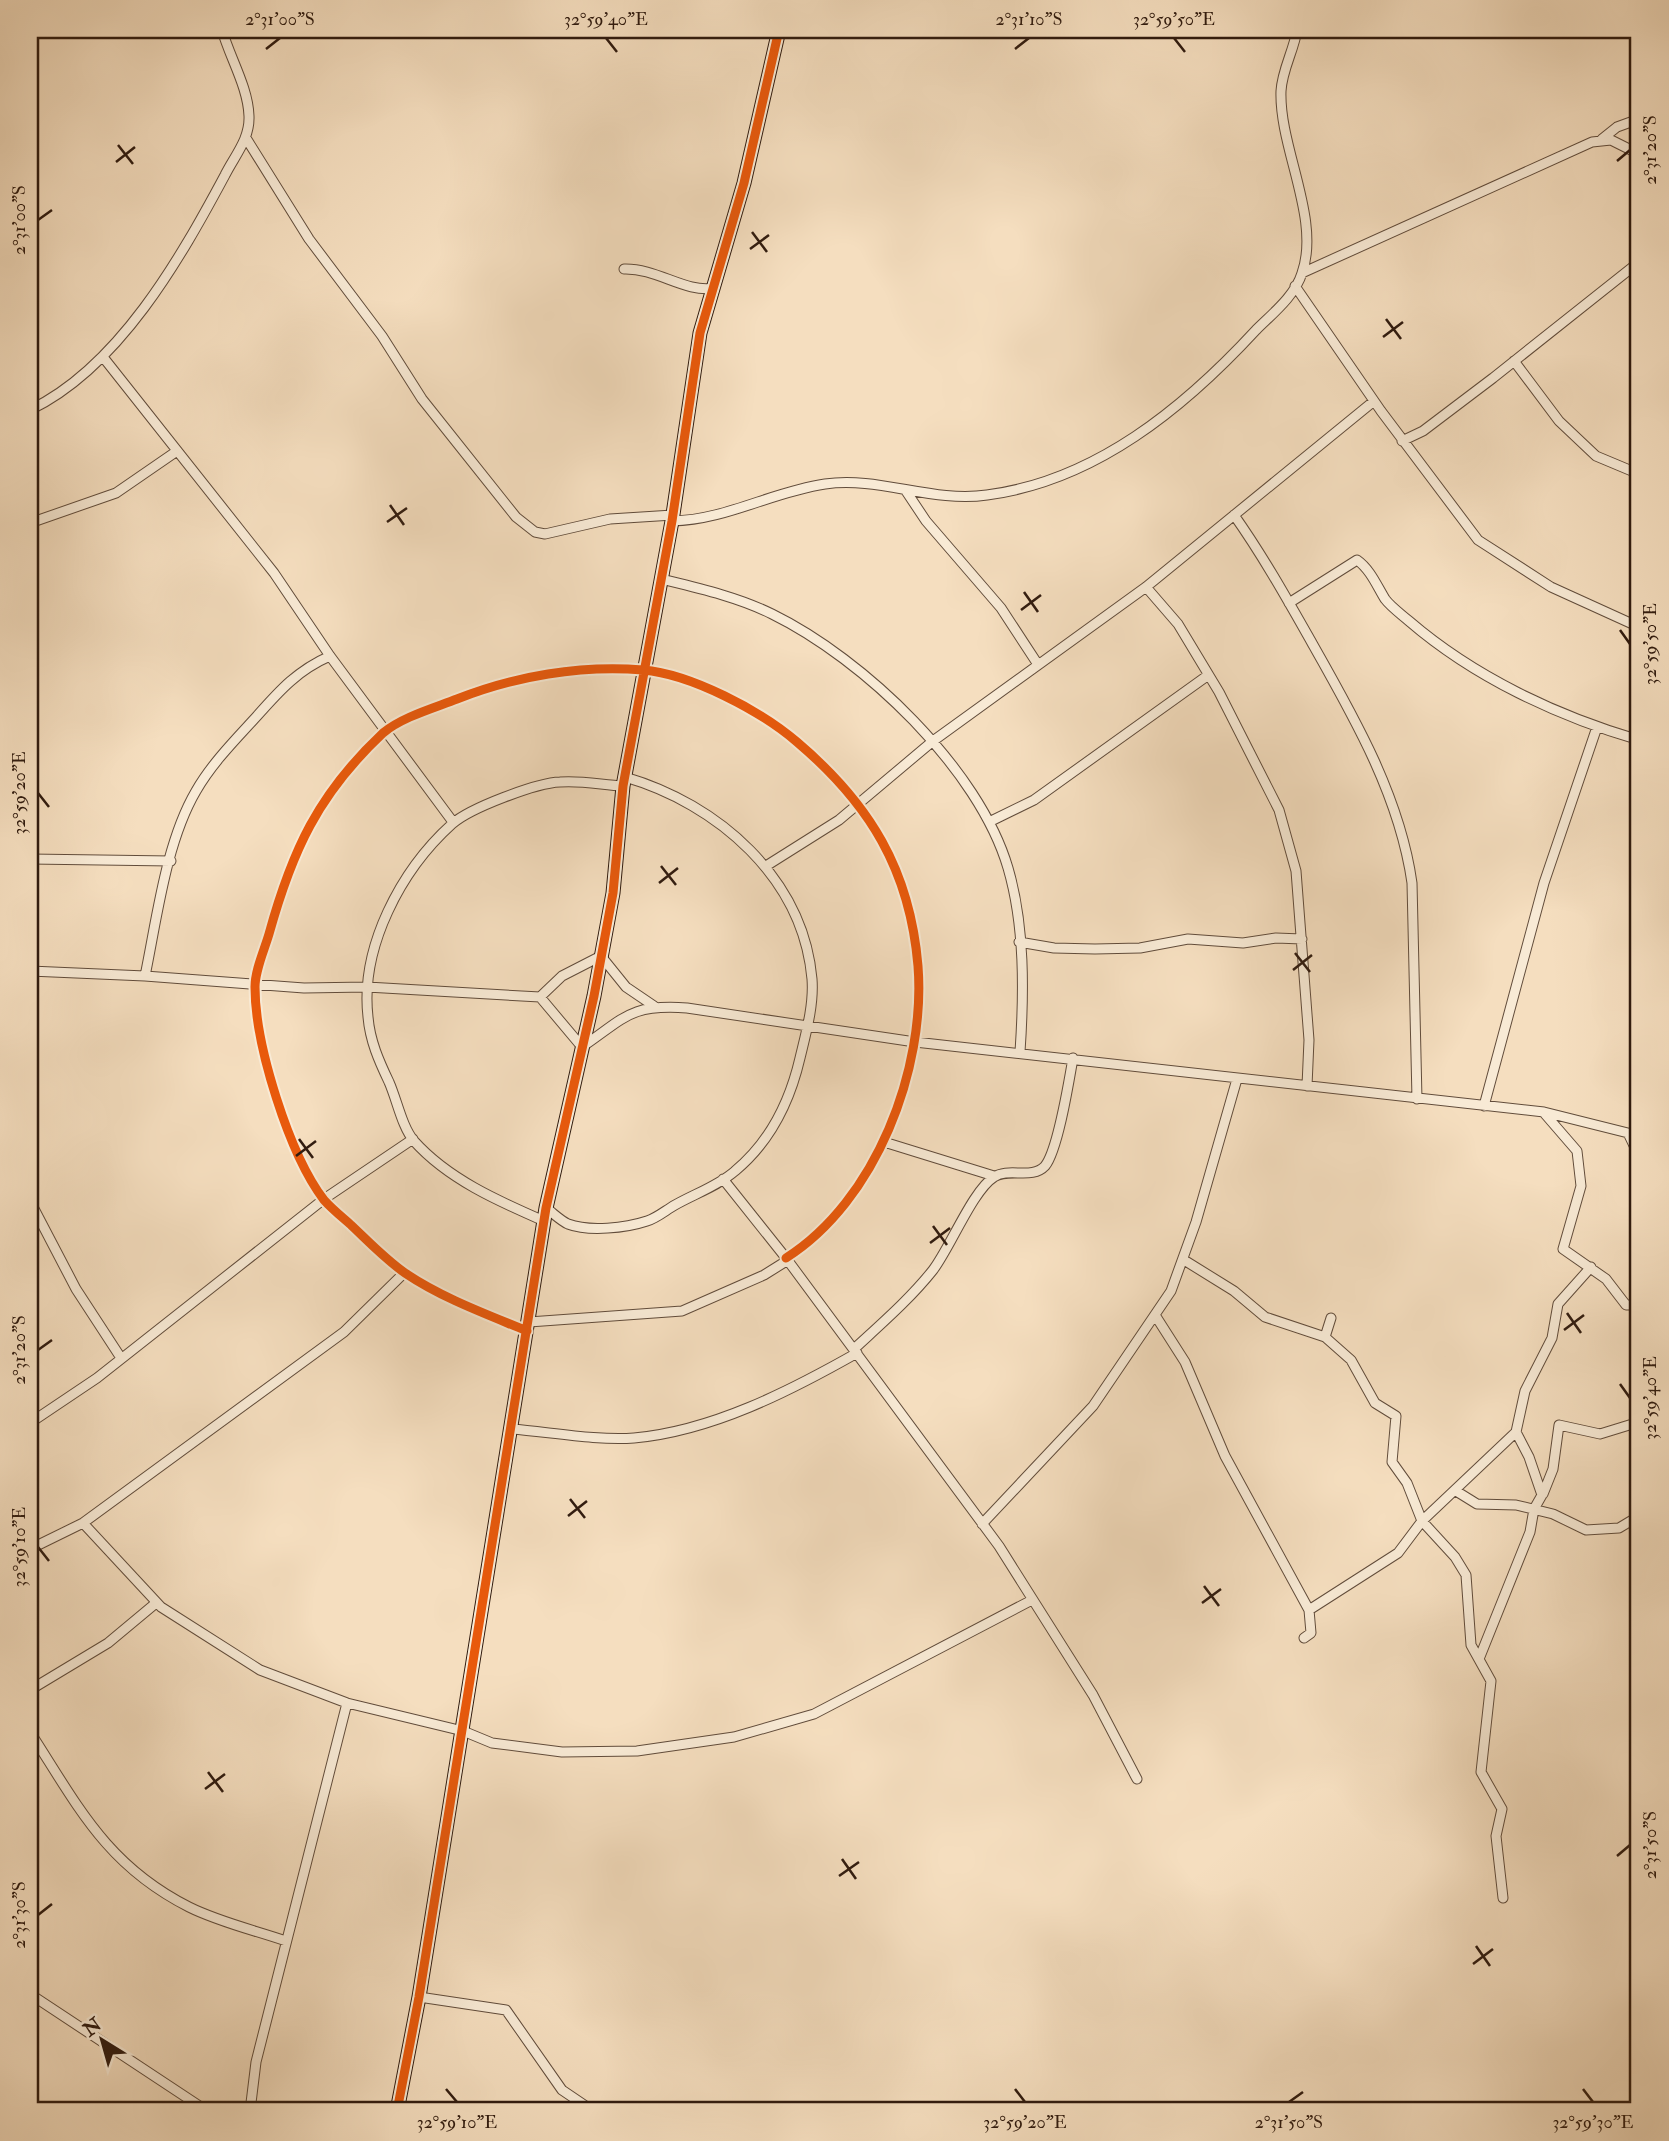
<svg xmlns="http://www.w3.org/2000/svg" width="1669" height="2141" font-family="'IM FELL Double Pica',serif">
<style>
.lines{fill:none;stroke-linecap:round;stroke-linejoin:round}
.street-casing{stroke:#614c3b;stroke-width:11}
.secondary-casing{stroke:#301b0f;stroke-width:15}
.street{stroke:#f8ead5;stroke-width:9}
.secondary{stroke:#f8ead5;stroke-width:12}
.cycleway-casing{stroke:#f8ead5;stroke-width:13}
.cycleway{stroke:#e8590c;stroke-width:9}
.ticks{fill:none;stroke:#301b0f;stroke-width:2.5}
.neatline{fill:none;stroke:#301b0f;stroke-width:2.5}
.ticks-label{font-size:18px;text-anchor:middle;fill:#301b0f}
</style>
<rect width="100%" height="100%" fill="#f5debf"/>
<filter id="stains"><feTurbulence type="fractalNoise" baseFrequency=".00286" numOctaves="4"/><feColorMatrix values="0 0 0 0 .2 0 0 0 0 .09 0 0 0 0 .02 0 0 0 .5 -.17"/></filter>
<radialGradient id="worn" r=".72"><stop offset=".6" stop-color="#630" stop-opacity="0"/><stop offset="1" stop-color="#630" stop-opacity=".3"/></radialGradient>
<g class="lines">
<!-- street casing -->
<g class="street-casing">
<path id="street" d="M246,138L309,239L382,336L422,399L516,517L535,532L545,534L610,519L673,515
M1602,139L1617,127L1639,119
M624,269C657,268 685,293 714,288
M1302,273L1592,142L1611,140L1639,154
M1295,286L1381,411L1478,540L1551,587L1639,627
M103,357L274,573L330,656L453,822
M1514,361L1559,421L1596,456L1639,474
M30,410C119,367 180,259 225,175C235,155 250,139 249,116C248,87 230,58 222,30
M1402,441L1423,431L1493,378L1639,262
M906,491L926,521L1001,608L1037,663
M1234,515C1263,556 1287,599 1312,643C1354,717 1400,797 1412,883L1417,1099
M672,521C726,520 771,492 825,484C879,476 932,503 987,495C1095,481 1184,408 1256,330C1272,314 1295,296 1302,273C1321,219 1279,148 1281,91C1282,70 1294,50 1297,30
M30,523L116,493L177,451
M661,579C698,588 738,597 772,614C864,659 979,769 1008,868C1025,926 1024,993 1020,1052
M1146,587L1178,624L1219,692L1279,810L1296,871L1309,1040L1307,1086
M1289,603L1357,560C1370,569 1377,586 1385,599C1391,607 1401,614 1409,621C1474,677 1557,716 1639,740
M989,822L1034,800L1207,676
M30,859L171,861
M766,866L839,820L933,741L1146,587L1374,401
M1019,942L1054,948L1095,949L1140,948L1188,939L1243,943L1276,938L1302,939
M30,971L145,976L304,988L367,987L540,997L582,1047C626,1017 630,1004 687,1008L915,1042L1544,1112L1628,1133L1639,1156
M145,976C157,918 166,842 196,791C212,763 236,739 257,716C280,690 298,670 330,656
M540,997L562,976L601,956L626,987L654,1006
M1484,1106L1544,883L1597,727
M1545,1114L1577,1151L1581,1186L1563,1249L1606,1279L1626,1305H1639
M884,1142L994,1176
M723,1179L786,1258L999,1546L1093,1695L1137,1779
M30,1201L76,1289L121,1358
M546,1208C553,1213 561,1221 568,1224C589,1232 626,1228 647,1221C657,1218 666,1210 675,1205C694,1194 718,1186 735,1171C770,1142 790,1101 800,1058C806,1033 814,1005 812,979C803,878 718,804 625,777
M544,1221C498,1201 448,1179 414,1141C402,1127 397,1100 389,1082C379,1061 370,1041 368,1017C360,947 401,870 452,824C470,808 536,783 560,782C580,780 603,785 623,786
M1184,1260L1234,1291L1265,1317L1325,1337
M1155,1315L1185,1362L1225,1456L1309,1610
M529,1322L682,1311L764,1275L788,1260
M527,1331C486,1314 442,1298 405,1273C385,1259 368,1241 351,1225C342,1217 332,1209 324,1200C289,1154 255,1045 255,987C255,970 264,951 269,934C292,851 318,794 383,733C402,717 434,708 457,699C515,676 580,665 643,670C691,674 761,711 797,742C870,804 910,870 918,966C926,1069 876,1201 786,1258
M854,1349C881,1324 910,1299 933,1270C950,1248 973,1190 994,1177C1009,1167 1032,1180 1045,1166C1058,1150 1069,1081 1073,1058
M30,1423L97,1378L324,1199L413,1139
M512,1429C549,1432 599,1441 634,1438C712,1431 790,1391 857,1353
M1456,1491L1477,1504L1516,1505L1553,1514L1586,1530L1619,1528L1639,1516
M1543,1494L1553,1469L1559,1425L1600,1434L1639,1422
M83,1523L161,1607L260,1670L347,1703L463,1731L492,1743L562,1752L637,1751L734,1737L814,1714L1032,1600
M982,1524L1093,1406L1171,1291L1196,1222L1237,1079
M30,1549L83,1523L344,1332L404,1273
M1304,1638L1311,1633L1309,1610L1398,1553L1422,1521L1407,1483L1392,1462L1396,1416L1375,1403L1351,1360L1325,1337L1331,1318
M1479,1659L1530,1532L1534,1509L1542,1495L1529,1457L1516,1432
M30,1690L108,1643L156,1603
M30,1732C78,1806 106,1865 189,1907C219,1922 254,1930 286,1941
M1503,1898L1496,1836L1502,1809L1481,1772L1491,1681L1471,1645L1466,1575L1455,1557L1422,1521L1516,1432L1525,1391L1552,1338L1558,1304L1591,1267
M30,1994L207,2111
M419,1997L506,2010L562,2090L593,2111
M250,2111L256,2062L347,1703"/>
</g>
<!-- secondary casing -->
<g class="secondary-casing">
<path id="secondary" d="M397,2111L419,1997L546,1208L594,996L613,893L623,786L672,521L700,333L744,183L779,30"/>
</g>
<!-- street -->
<use href="#street" class="street"/>
<!-- secondary -->
<use href="#secondary" class="secondary"/>
<!-- cycleway casing -->
<g class="cycleway-casing">
<path id="cycleway" d="M527,1331C486,1314 442,1298 405,1273C385,1259 368,1241 351,1225C342,1217 332,1209 324,1200C289,1154 255,1045 255,987C255,970 264,951 269,934C292,851 318,794 383,733C402,717 434,708 457,699C515,676 580,665 643,670C691,674 761,711 797,742C870,804 910,870 918,966C926,1069 876,1201 786,1258
M397,2111L419,1997L546,1208L594,996L613,893L623,786L672,521L700,333L744,183L779,30"/>
</g>
<!-- cycleway -->
<use href="#cycleway" class="cycleway"/>
</g>
<!-- ticks -->
<path class="ticks" d="M606,38L617,52M1174,38L1185,52M266,49L280,38M1015,49L1029,38M118,145L133,164M1617,161L1630,150M116,162L135,147M38,220L52,210M752,232L767,252M750,249L769,235M1386,319L1401,339M1383,337L1403,322M390,505L404,525M387,522L407,508M1024,592L1038,612M1021,610L1041,595M1620,630L1630,644M38,793L49,807M661,866L676,885M659,883L678,868M1295,953L1310,972M1293,970L1312,955M299,1139L313,1158M296,1156L316,1141M933,1226L947,1245M930,1243L950,1228M1567,1313L1581,1333M1564,1330L1584,1315M38,1350L52,1340M1620,1384L1630,1398M570,1499L585,1518M568,1516L587,1501M38,1547L49,1561M1204,1586L1219,1606M1202,1603L1221,1589M208,1772L223,1792M205,1789L225,1774M1617,1856L1630,1845M842,1859L856,1879M839,1876L859,1862M38,1915L52,1904M1476,1946L1490,1966M1473,1964L1493,1949M446,2089L457,2102M1015,2089L1025,2102M1583,2089L1593,2102M1289,2102L1303,2092"/>
<!-- margin -->
<rect width="1669" height="2141" fill="none" stroke="#f5debf" stroke-width="77"/>
<!-- north arrow -->
<g transform="translate(102 2040) rotate(323)" stroke="#f8ead5" stroke-width="5" paint-order="stroke">
<path d="M0-5L12 26L0 18L-12 26Z" fill="#301b0f"/>
<text y="-10" font-size="19" font-weight="bold" text-anchor="middle" fill="#301b0f">N</text>
</g>
<rect x="38" y="38" width="1592" height="2064" class="neatline"/>
<g class="ticks-label">
<text x="280" y="25">2°31'00"S</text>
<text x="606" y="25">32°59'40"E</text>
<text x="1029" y="25">2°31'10"S</text>
<text x="1174" y="25">32°59'50"E</text>
<text transform="translate(1650 150) rotate(-90)" y="6">2°31'20"S</text>
<text transform="translate(19 220) rotate(-90)" y="6">2°31'00"S</text>
<text transform="translate(1650 644) rotate(-90)" y="6">32°59'50"E</text>
<text transform="translate(19 793) rotate(-90)" y="6">32°59'20"E</text>
<text transform="translate(19 1350) rotate(-90)" y="6">2°31'20"S</text>
<text transform="translate(1650 1398) rotate(-90)" y="6">32°59'40"E</text>
<text transform="translate(19 1547) rotate(-90)" y="6">32°59'10"E</text>
<text transform="translate(1650 1845) rotate(-90)" y="6">2°31'50"S</text>
<text transform="translate(19 1915) rotate(-90)" y="6">2°31'30"S</text>
<text x="457" y="2128">32°59'10"E</text>
<text x="1025" y="2128">32°59'20"E</text>
<text x="1289" y="2128">2°31'50"S</text>
<text x="1593" y="2128">32°59'30"E</text>
</g>
<rect width="100%" height="100%" filter="url(#stains)"/>
<rect width="100%" height="100%" fill="url(#worn)"/>
</svg>
